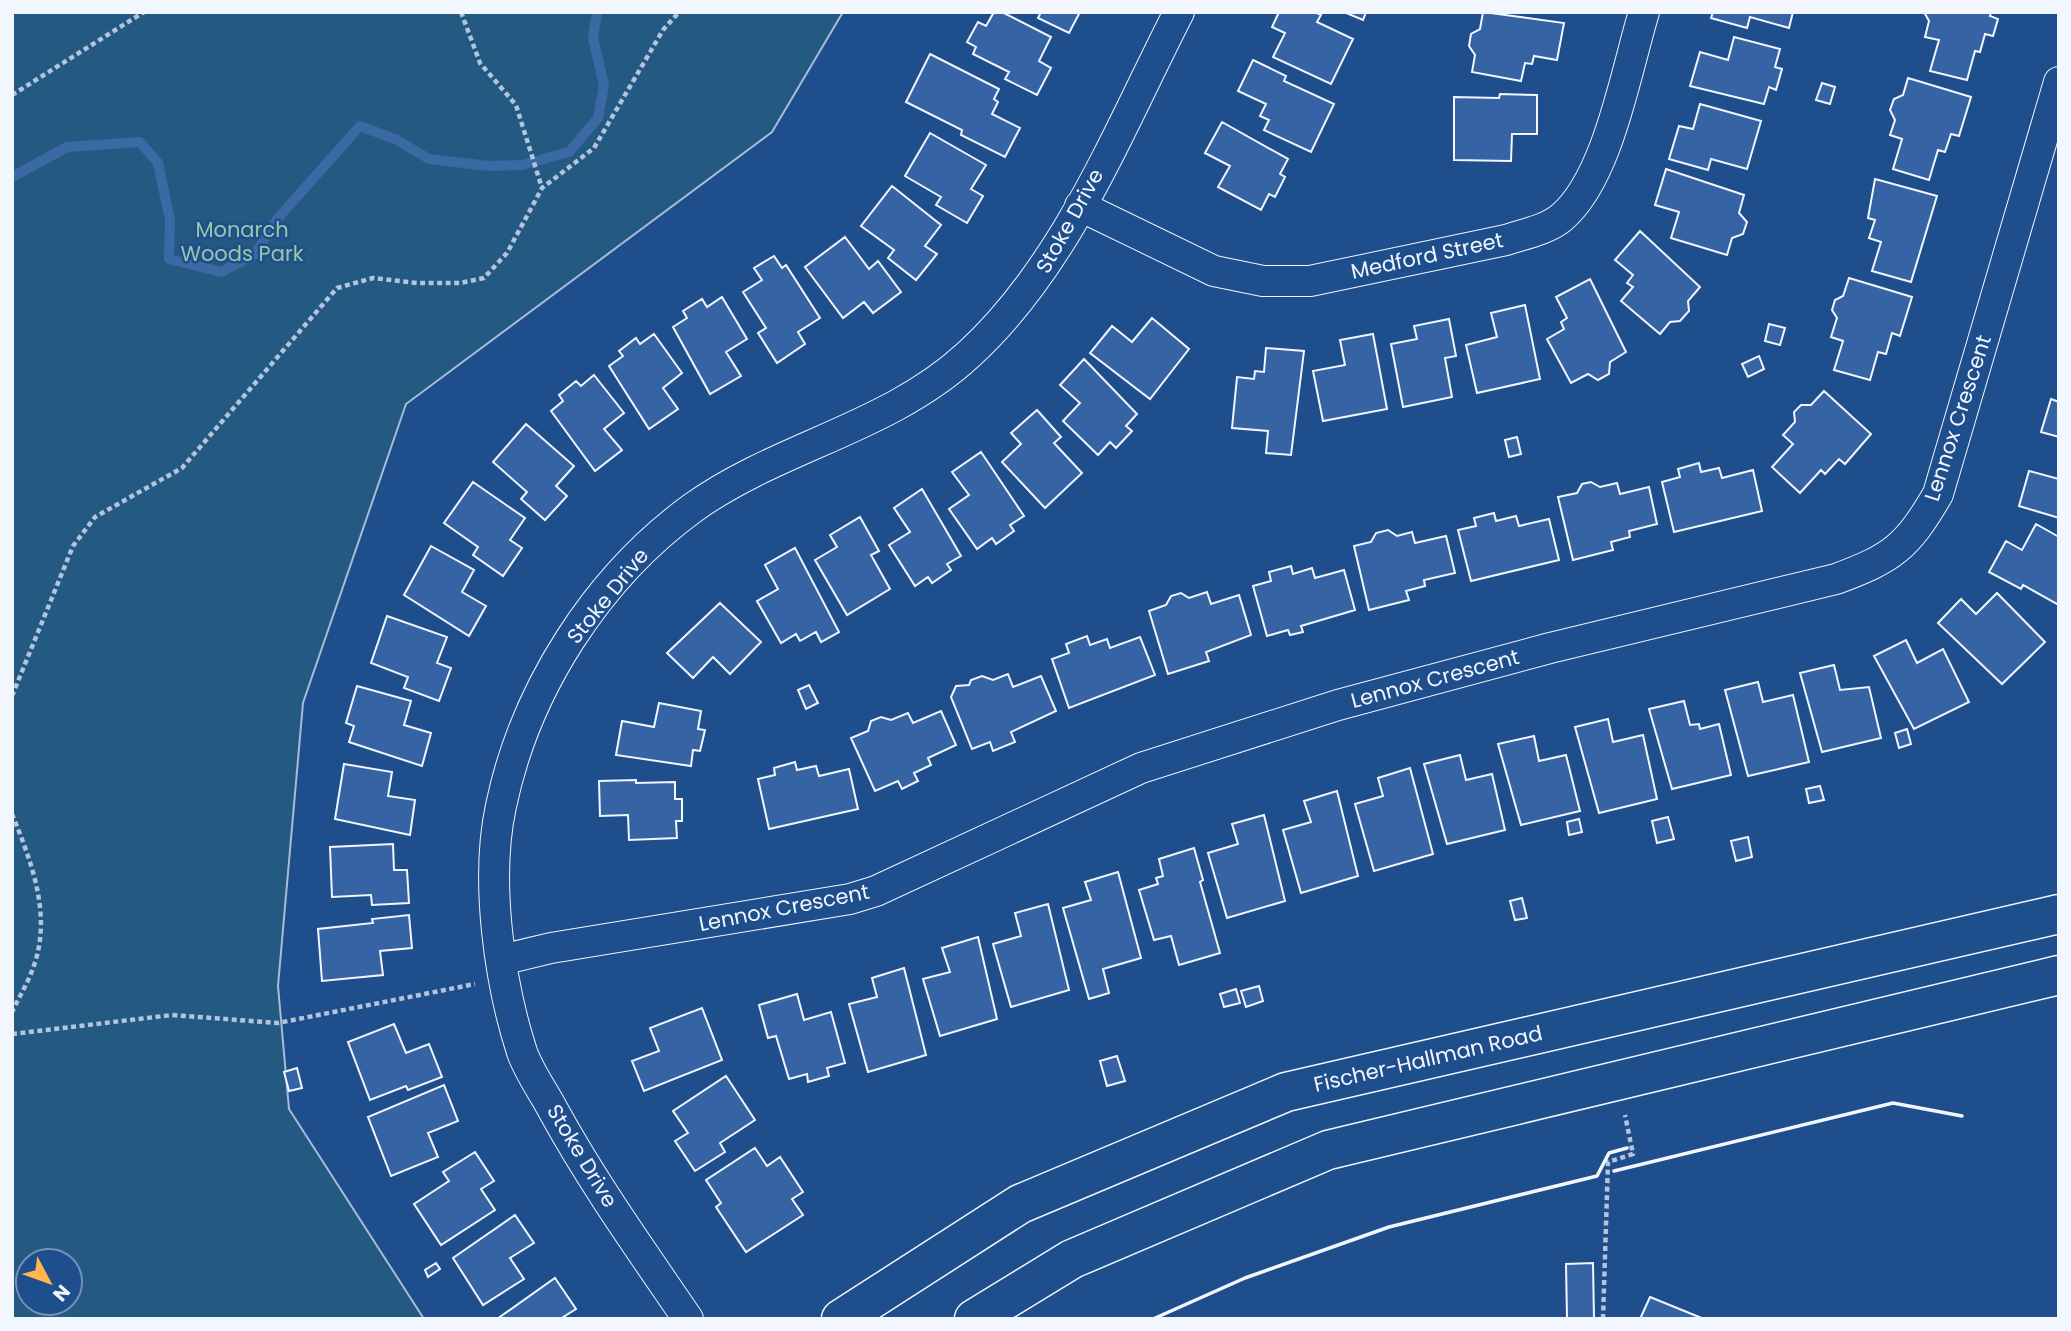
<svg xmlns="http://www.w3.org/2000/svg" width="2071" height="1331" font-family="Poppins,sans-serif">
<style>
.green{fill:#245a82;stroke:#a8bbd7;stroke-width:2;fill-rule:evenodd}
.lines{fill:none;stroke-linecap:round;stroke-linejoin:round}
.stream{stroke:#3b69a3;stroke-width:10}
.building{fill:#3563a3;stroke:#f2f6ff;stroke-width:2}
.street-casing{stroke:#f2f6ff;stroke-width:32}
.secondary-casing{stroke:#f2f6ff;stroke-width:41}
.path{stroke:#b3c4dc;stroke-width:4.5;stroke-dasharray:5 3.5;stroke-linecap:butt}
.street{stroke:#1f4e8c;stroke-width:30}
.secondary{stroke:#1f4e8c;stroke-width:38}
.wall{stroke:#f2f6ff;stroke-width:3.5}
.labels{text-anchor:middle;stroke-width:5;stroke-linejoin:round;paint-order:stroke}
.street-label{font-size:21px;fill:#f2f6ff;stroke:#1f4e8c}
.park-label{font-size:21px;fill:#97c8a6;stroke:#1f4e8c}
</style>
<rect width="100%" height="100%" fill="#1f4e8c"/>
<!-- green -->
<path class="green" d="M12,12H843L772,132L406,404L303,703L278,986L289,1109L424,1319H12ZM28,1261H70V1303H28Z"/>
<g class="lines">
<!-- stream -->
<path class="stream" d="M12,177L67,147L140,142L158,163L170,220L169,259L221,272L255,254L278,218L360,126L397,140L429,159L489,166L522,165L569,152L598,118L604,85L593,38L597,12"/>
</g>
<!-- building -->
<path class="building" d="M994,12H1002L1051,37L1039,61L1051,68L1037,95L1005,79L1009,72L973,54L976,47L967,42L978,22L986,26Z
M1041,12H1080L1069,33L1038,18Z
M1279,12H1315L1321,15L1317,22L1353,39L1331,84L1273,57L1285,33L1272,27Z
M1344,12H1366L1363,20Z
M1483,12L1564,23L1557,60L1534,56L1532,64L1525,63L1521,81L1472,72L1475,55L1469,46L1471,34L1480,29Z
M1713,12H1793L1789,28L1750,17L1747,28L1711,18Z
M1924,12H1991L1990,16L1998,19L1993,36L1985,34L1980,52L1975,51L1967,80L1930,71L1939,40L1925,37L1929,21Z
M1734,37L1780,49L1775,67L1782,69L1776,90L1769,87L1764,104L1690,86L1700,52L1728,60Z
M930,54L999,89L994,99L998,102L992,114L1020,128L1005,157L961,135L962,130L906,102Z
M1253,60L1286,76L1284,81L1334,104L1311,152L1264,130L1269,120L1260,116L1266,104L1238,91Z
M1908,78L1971,97L1959,136L1951,134L1945,152L1938,150L1929,180L1893,169L1902,139L1890,135L1895,120L1890,110L1894,99L1903,95Z
M1822,83L1835,87L1830,104L1816,100Z
M1500,94L1537,95V134H1512L1511,161L1454,160V97L1499,98Z
M1700,104L1761,121L1747,169L1711,159L1708,170L1669,159L1679,126L1693,129Z
M1222,122L1288,159L1280,174L1285,177L1275,197L1269,194L1261,210L1218,187L1230,166L1205,153Z
M930,133L986,165L971,189L983,196L967,223L936,205L941,197L905,176Z
M1666,169L1744,195L1739,213L1747,222L1743,234L1732,238L1727,255L1671,238L1679,212L1655,205Z
M1875,179L1937,196L1911,282L1872,271L1881,242L1869,238L1875,220L1868,218Z
M892,186L941,225L925,246L937,254L916,280L888,258L894,250L861,226Z
M1640,231L1700,287L1688,301L1689,311L1680,321L1670,322L1660,334L1621,301L1633,287L1627,283L1633,275L1615,260Z
M845,237L869,269L878,261L901,292L873,313L864,302L843,318L805,267Z
M774,256L782,268L786,265L820,318L798,332L805,344L777,363L758,333L766,328L743,292L762,280L754,268Z
M1849,278L1912,297L1900,336L1892,333L1886,354L1878,352L1870,380L1834,370L1843,341L1831,337L1837,318L1832,310L1835,300L1843,296Z
M1590,279L1626,352L1610,362L1609,374L1598,380L1588,374L1571,383L1547,339L1564,329L1561,322L1567,318L1556,297Z
M722,297L747,339L726,352L741,376L710,394L673,327L687,318L683,311L702,299L707,307Z
M1525,305L1540,379L1477,393L1466,345L1497,337L1491,313Z
M1152,318L1189,349L1150,399L1090,353L1112,326L1132,342Z
M1449,319L1456,356L1445,358L1452,397L1403,407L1391,344L1417,339L1414,326Z
M1769,324L1785,328L1780,345L1765,341Z
M654,334L682,373L663,388L678,409L649,429L609,366L623,356L619,351L636,338L640,344Z
M1373,334L1387,409L1323,421L1313,371L1345,365L1340,340Z
M1266,348L1304,351L1291,455L1266,453L1268,431L1232,428L1237,377L1254,379L1255,371L1264,372Z
M1759,356L1764,369L1748,377L1742,364Z
M1084,359L1137,414L1126,426L1132,431L1116,448L1110,442L1098,455L1063,421L1080,403L1060,385Z
M594,375L624,413L604,429L622,450L595,471L551,411L563,401L559,395L576,381L581,386Z
M1824,391L1871,434L1845,464L1839,459L1825,474L1821,470L1800,493L1772,467L1793,444L1783,435L1795,422L1794,412L1801,405H1811Z
M2051,399L2059,402V437L2041,432Z
M1037,410L1061,437L1054,443L1082,473L1045,508L1002,462L1021,444L1011,433Z
M526,424L574,466L556,486L567,496L545,520L521,499L527,492L493,462Z
M1517,437L1521,454L1509,457L1505,440Z
M981,452L1024,516L1010,525L1014,531L996,544L992,538L977,549L949,509L969,495L952,472Z
M1699,463L1701,472L1719,468L1722,478L1753,470L1762,511L1674,532L1662,482L1680,477L1678,469Z
M2029,471L2059,479V518L2019,506Z
M473,482L525,518L510,540L522,548L503,576L473,555L478,547L444,523Z
M1591,482L1600,487L1617,483L1620,494L1649,487L1657,524L1629,531L1630,537L1611,542L1613,550L1573,560L1558,497L1577,493L1582,484Z
M922,489L961,556L947,564L951,570L932,583L928,577L915,586L889,545L910,532L894,508Z
M1494,513L1496,521L1516,516L1519,526L1549,519L1559,560L1471,581L1458,530L1476,526L1474,518Z
M860,517L879,551L871,555L890,589L847,615L815,560L837,547L830,535Z
M2036,524L2059,537V605L2023,585L2021,589L1989,572L2006,541L2022,550Z
M1388,530L1397,536L1412,532L1415,543L1446,536L1455,573L1424,580L1425,586L1406,591L1409,600L1369,610L1354,546L1371,542L1376,533Z
M431,546L474,570L462,592L486,606L469,636L404,595Z
M795,548L839,632L821,642L816,632L800,641L796,634L781,643L757,601L778,589L765,565Z
M1291,566L1293,574L1312,568L1315,578L1344,570L1355,610L1301,626L1303,632L1290,635L1288,630L1267,636L1253,586L1271,581L1269,572Z
M1207,592L1211,604L1239,595L1251,635L1206,652L1209,661L1168,674L1149,611L1166,605L1171,596L1181,593L1189,598Z
M1997,593L2045,642L2002,684L1938,623L1961,599L1976,614Z
M720,603L761,642L730,674L713,657L693,678L667,653Z
M387,616L447,637L437,663L451,668L439,701L404,688L408,677L371,663Z
M1087,636L1090,645L1107,639L1110,648L1140,637L1155,675L1069,708L1052,659L1069,653L1066,644Z
M1906,640L1917,663L1943,649L1969,702L1914,729L1874,656Z
M1834,665L1840,690L1869,687L1881,738L1822,752L1800,673Z
M1008,674L1013,687L1041,676L1056,711L1011,732L1015,742L993,751L990,742L972,749L951,697L956,686L969,685L971,680L982,676L993,680Z
M1758,682L1763,702L1793,695L1809,762L1748,776L1725,690Z
M809,685L818,703L806,709L798,690Z
M357,686L411,701L404,725L431,733L422,766L349,742L354,726L346,723Z
M1684,701L1690,725L1699,724L1700,729L1719,724L1731,775L1672,789L1649,709Z
M659,703L701,711L698,729L705,730L700,751L693,750L691,766L616,755L622,721L654,727Z
M941,711L956,745L928,758L931,765L914,773L918,781L902,789L898,781L875,791L851,738L868,731L871,721L881,717L891,720L908,713L913,723Z
M1608,719L1613,742L1643,735L1657,799L1599,813L1575,727Z
M1907,729L1911,744L1899,748L1895,733Z
M1534,736L1539,761L1566,755L1580,811L1521,825L1498,744Z
M1460,755L1466,780L1492,774L1505,830L1447,844L1424,764Z
M795,762L797,770L816,766L819,776L849,769L858,809L769,829L758,779L775,775L774,768Z
M344,764L392,772L388,796L415,800L410,835L335,819Z
M1410,768L1433,854L1374,871L1355,804L1383,796L1378,778Z
M636,780V783L675,782V799H682V821H676L677,838L629,840L628,815L600,816L599,781Z
M1820,786L1824,800L1809,803L1806,789Z
M1337,791L1358,876L1301,893L1283,830L1311,822L1304,801Z
M1264,815L1285,901L1227,918L1208,853L1238,844L1232,824Z
M1668,817L1674,839L1657,843L1652,821Z
M1579,819L1582,832L1569,835L1567,822Z
M1748,837L1752,857L1736,861L1731,841Z
M393,844L394,870H407L409,903L372,905L371,895L332,897L330,847Z
M1194,848L1203,880L1200,882L1220,953L1179,965L1171,936L1154,940L1139,890L1158,884L1156,878L1163,876L1159,859Z
M1118,872L1141,958L1103,969L1109,993L1089,999L1063,908L1091,900L1085,882Z
M1522,898L1527,918L1515,920L1510,901Z
M1048,904L1069,990L1011,1007L993,944L1021,936L1015,913Z
M409,915L412,948L380,951L383,975L322,981L318,929L373,923L372,919Z
M978,937L997,1019L940,1036L923,979L950,972L942,948Z
M904,968L926,1055L868,1072L849,1004L877,997L872,978Z
M1259,986L1263,1001L1246,1007L1241,991Z
M1236,989L1240,1003L1224,1007L1220,994Z
M797,994L804,1020L831,1012L845,1063L827,1068L829,1076L808,1082L807,1074L789,1079L776,1036L768,1038L759,1005Z
M702,1008L722,1060L644,1091L632,1061L659,1051L650,1028Z
M394,1024L406,1053L429,1044L442,1077L408,1090L406,1086L370,1100L348,1042Z
M1117,1056L1125,1081L1107,1086L1100,1061Z
M297,1068L302,1088L289,1091L284,1072Z
M726,1076L755,1120L720,1143L725,1152L695,1171L675,1141L688,1133L673,1111Z
M444,1085L458,1121L428,1133L438,1157L391,1176L368,1117Z
M755,1148L767,1166L780,1157L803,1192L792,1199L803,1215L746,1252L716,1207L721,1203L706,1180Z
M475,1152L494,1181L481,1189L495,1210L441,1245L414,1204L449,1181L443,1172Z
M515,1215L534,1243L510,1258L524,1279L483,1305L453,1258Z
M436,1263L440,1269L428,1277L425,1270Z
M1593,1263L1594,1319H1567L1566,1264Z
M555,1278L576,1309L560,1319H497Z
M1650,1297L1704,1319H1640Z"/>
<g class="lines">
<!-- street casing -->
<g class="street-casing">
<path id="street" d="M1080,206L1214,271L1263,281H1310L1506,240C1524,234 1546,230 1561,218C1608,179 1626,71 1644,12
M501,960L551,948L850,899L876,891L1141,768L1338,705L1550,648L1836,579C1893,558 1907,547 1938,494L2059,82
M688,1319C641,1250 593,1183 553,1110C543,1091 529,1072 522,1052C499,981 485,879 501,806C525,690 597,577 694,507C780,446 889,428 968,355C1066,266 1119,129 1179,12"/>
</g>
<!-- secondary casing -->
<g class="secondary-casing">
<path id="secondary" d="M841,1319L1020,1204L1286,1092L2059,914
M974,1319L1072,1259L1328,1150L2059,975"/>
</g>
<!-- path -->
<path class="path" d="M461,12L480,63L516,105L542,188
M12,95L144,12
M12,696L73,546L95,517L182,468L337,288L373,278L417,283H460L484,278L507,253L542,188L594,148L663,30L679,12
M12,814C31,861 53,916 33,968C28,983 19,997 12,1012
M12,1034L172,1015L278,1023L475,984
M1603,1319L1608,1162L1633,1154L1625,1115"/>
<!-- street -->
<use href="#street" class="street"/>
<!-- secondary -->
<use href="#secondary" class="secondary"/>
<!-- wall -->
<path class="wall" d="M1614,1171L1893,1103L1962,1116
M1153,1319L1245,1278L1389,1227L1597,1176L1609,1153L1627,1148"/>
</g>
<g class="labels">
<!-- street labels -->
<g class="street-label">
<text transform="translate(1070 221) rotate(-61)" y="7">Stoke Drive</text>
<text transform="translate(1427 256) rotate(-12)" y="7">Medford Street</text>
<text transform="translate(1958 418) rotate(-72)" y="7">Lennox Crescent</text>
<text transform="translate(608 596) rotate(-51)" y="7">Stoke Drive</text>
<text transform="translate(1435 679) rotate(-15)" y="7">Lennox Crescent</text>
<text transform="translate(784 908) rotate(-11)" y="7">Lennox Crescent</text>
<text transform="translate(1428 1059) rotate(-13)" y="7">Fischer-Hallman Road</text>
<text transform="translate(582 1156) rotate(59)" y="7">Stoke Drive</text>
</g>
<!-- park labels -->
<g class="park-label">
<text x="242" y="237">Monarch<tspan x="242" dy="24">Woods Park</tspan></text>
</g>
</g>
<!-- border -->
<rect width="2071" height="1331" fill="none" stroke="#f2f6ff" stroke-width="28"/>
<!-- north arrow -->
<g transform="translate(49 1282) rotate(131)"><circle r="33" fill="#1f4e8c" stroke="#7391ba" stroke-width="2"/>
<path d="M0-5L12 26L0 18L-12 26Z" fill="#ffb74d"/>
<text y="-10" font-size="19" font-weight="bold" text-anchor="middle" fill="#f2f6ff">N</text>
</g>
</svg>
